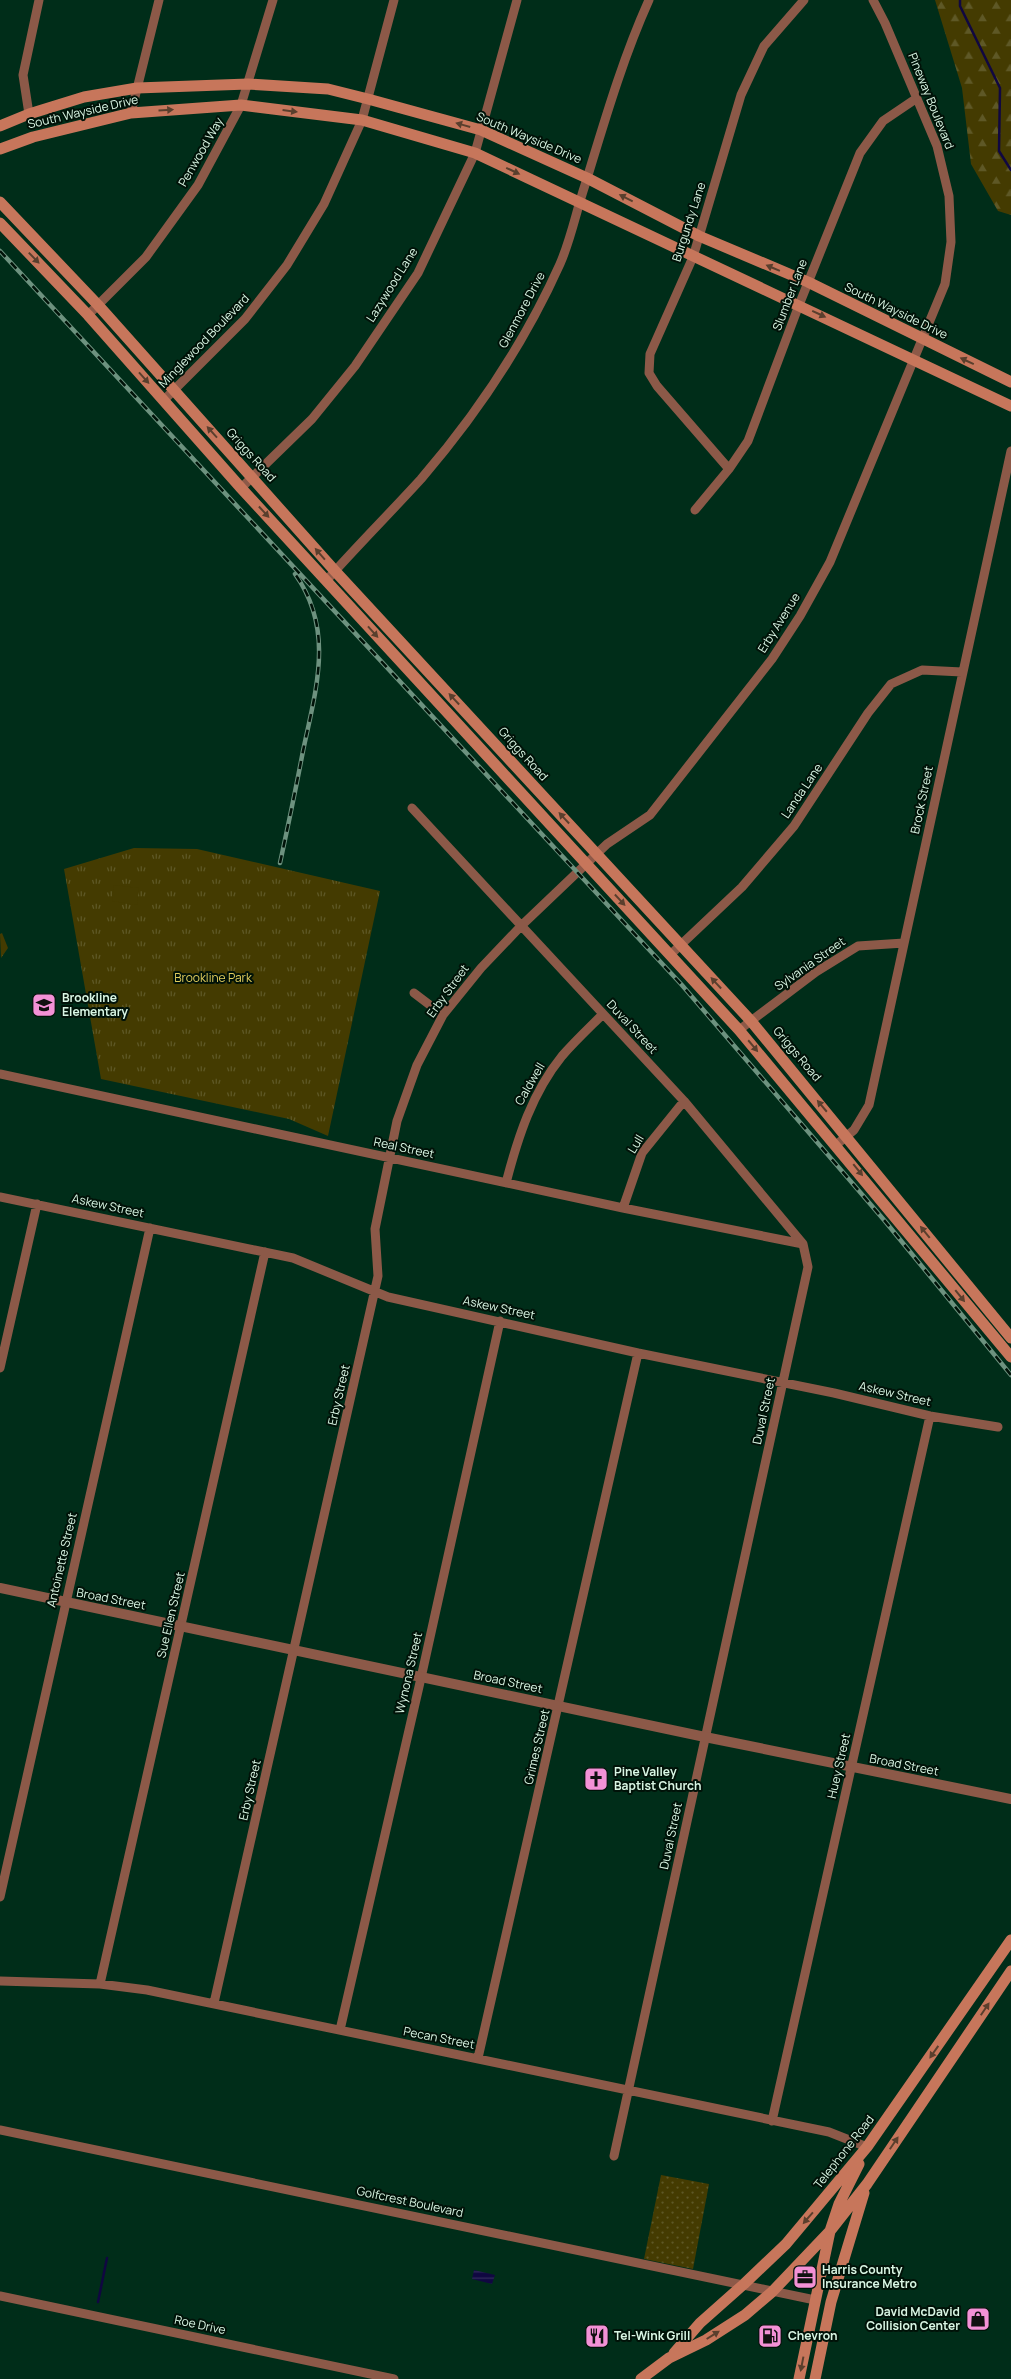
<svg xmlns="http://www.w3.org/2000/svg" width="1011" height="2379" font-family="Manrope,sans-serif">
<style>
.grass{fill:url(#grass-dots)}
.forest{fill:url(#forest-firs)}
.park{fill:url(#park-tufts)}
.garden{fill:#443b01}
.water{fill:url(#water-rules)}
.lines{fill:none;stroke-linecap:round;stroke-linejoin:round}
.stream{stroke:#100741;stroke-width:2.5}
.minor{stroke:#8c5948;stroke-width:9}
.tertiary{stroke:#8c5948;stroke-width:10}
.secondary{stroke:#c7765b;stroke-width:11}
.rail-casing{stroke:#6d927f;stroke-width:4.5}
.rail{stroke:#001208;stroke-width:2.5;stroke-dasharray:8;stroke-linecap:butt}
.oneway{fill:#5a3f2d}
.labels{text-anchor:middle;stroke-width:4;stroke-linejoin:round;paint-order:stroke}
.street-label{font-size:12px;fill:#d9f6e4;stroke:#001208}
.park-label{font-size:12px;fill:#e0cc5d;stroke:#001208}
.poi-label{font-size:12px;font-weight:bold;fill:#d9f6e4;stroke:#001208;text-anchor:start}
</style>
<defs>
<pattern id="grass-dots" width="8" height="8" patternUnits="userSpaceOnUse" patternTransform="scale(1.25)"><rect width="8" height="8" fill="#443b01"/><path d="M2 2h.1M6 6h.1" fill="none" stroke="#5e5826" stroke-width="1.8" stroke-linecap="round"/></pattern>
<pattern id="forest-firs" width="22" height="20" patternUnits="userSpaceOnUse" patternTransform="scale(1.25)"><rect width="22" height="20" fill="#443b01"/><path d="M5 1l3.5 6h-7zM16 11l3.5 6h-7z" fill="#5e5826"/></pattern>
<pattern id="park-tufts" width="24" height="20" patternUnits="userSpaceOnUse" patternTransform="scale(1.25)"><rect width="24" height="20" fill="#443b01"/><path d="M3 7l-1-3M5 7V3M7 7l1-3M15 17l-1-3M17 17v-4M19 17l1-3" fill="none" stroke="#5e5826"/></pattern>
<pattern id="water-rules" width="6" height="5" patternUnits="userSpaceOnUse" patternTransform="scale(1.25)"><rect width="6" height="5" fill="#100741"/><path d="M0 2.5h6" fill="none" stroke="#322c5c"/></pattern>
</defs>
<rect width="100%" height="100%" fill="#002d19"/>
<!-- grass -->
<path class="grass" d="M661,2175L709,2184L693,2269L644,2259Z"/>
<!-- forest -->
<path class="forest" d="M935,0H1011V215L998,211L971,164L962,88Z"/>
<!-- park -->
<path class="park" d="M134,848L197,849L380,891L328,1136L289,1119L101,1079L64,869Z
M2,933L8,948L1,958L0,934Z"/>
<!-- garden -->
<path class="garden" d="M114,885L139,888L137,905L112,901Z"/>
<!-- water -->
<path class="water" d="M474,2270L495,2275L492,2284L472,2279Z"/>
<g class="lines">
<!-- stream -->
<path class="stream" d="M960,0V6L1000,88L999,151L1011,170
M98,2302L107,2258"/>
<!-- minor -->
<path class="minor" d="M131,113L159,0
M29,114L23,75L39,0
M88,315L146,257L198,185L241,105L273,0
M164,400L245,319L287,265L324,204L362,120L394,0
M729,469L657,386L649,373L650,354L693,257L741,95L764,46L804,0
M241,488L312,419L355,366L418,273L475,153L517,0
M695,510L729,469L748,441L799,305L860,153L883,121L917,98
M326,581C357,546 390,513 421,479C477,414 525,342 560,264C571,239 576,212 585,185C604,123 622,60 649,0
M412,808L684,1101L803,1244L808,1267L614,2156
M670,955L742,887L794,826L868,713L891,684L922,670L962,672
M414,993L443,1015
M739,1030L816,972L858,946L904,943
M0,1074L623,1208L803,1244
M836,1145L854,1130L869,1105L1011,451
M506,1183C518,1137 532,1093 562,1056C575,1041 589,1028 603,1014
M0,1197L293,1258L388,1297L638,1353L834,1393L930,1416L998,1427
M623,1208L642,1153L684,1101
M0,1368L37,1204
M0,1897L150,1228
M0,1981L100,1984L147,1990L829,2132L867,2147
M100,1984L265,1252
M214,2003L378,1276L375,1229L397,1121L417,1065L443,1015L481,968L521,926L607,844L650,815L772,659L800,616L830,562L945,284L951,242L949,196L937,146L885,23L873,0
M340,2030L421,1678L500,1321
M478,2058L638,1353
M772,2121L930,1416
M0,2130L815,2300
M0,2296L394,2379"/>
<!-- tertiary -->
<path class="tertiary" d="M0,1588L705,1737L1011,1799"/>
<!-- secondary -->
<path class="secondary" d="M0,126L29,114L84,97L137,88L248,84L328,89L368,99L481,130L587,178L699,236L808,282L1011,382
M0,149L33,137L131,113L241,105L362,120L475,153L1011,406
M0,202L98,305L335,571L751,1021L1011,1338
M0,223L88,315L241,488L739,1030L1011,1357
M674,2353L700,2323L744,2284L786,2244L867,2147L1011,1940
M641,2379L669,2358L706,2340L745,2315L772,2292L830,2231L867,2184L1011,1971
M799,2379L830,2231L839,2204L859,2164
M815,2379L831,2302L864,2193"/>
<!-- rail casing -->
<g class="rail-casing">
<path id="rail" d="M0,251L681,984L884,1220L1011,1375
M280,863C288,826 296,788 303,751C316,689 335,630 295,574"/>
</g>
<!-- rail -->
<use href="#rail" class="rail"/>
</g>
<!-- one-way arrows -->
<defs><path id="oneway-solid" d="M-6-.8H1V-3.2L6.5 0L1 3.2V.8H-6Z" transform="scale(1.25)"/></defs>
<g class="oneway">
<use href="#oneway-solid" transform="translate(166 110) rotate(-4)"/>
<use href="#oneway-solid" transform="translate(290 111) rotate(7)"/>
<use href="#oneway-solid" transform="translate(463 125) rotate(-164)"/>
<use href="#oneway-solid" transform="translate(513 171) rotate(25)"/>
<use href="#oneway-solid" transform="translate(626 198) rotate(-153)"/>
<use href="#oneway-solid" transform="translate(34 258) rotate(46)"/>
<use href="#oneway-solid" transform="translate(773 268) rotate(-157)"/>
<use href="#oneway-solid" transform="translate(819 314) rotate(25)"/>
<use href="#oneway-solid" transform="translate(967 361) rotate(-155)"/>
<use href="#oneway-solid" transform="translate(144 378) rotate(48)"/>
<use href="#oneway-solid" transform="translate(212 432) rotate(-132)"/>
<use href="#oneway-solid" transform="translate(264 512) rotate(47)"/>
<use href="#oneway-solid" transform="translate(320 554) rotate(-131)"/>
<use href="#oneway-solid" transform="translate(373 632) rotate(48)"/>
<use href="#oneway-solid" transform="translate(454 699) rotate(-133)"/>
<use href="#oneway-solid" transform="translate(564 818) rotate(-133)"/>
<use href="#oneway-solid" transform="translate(620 900) rotate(47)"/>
<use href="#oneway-solid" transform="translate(716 983) rotate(-133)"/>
<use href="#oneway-solid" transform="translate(753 1046) rotate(50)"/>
<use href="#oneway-solid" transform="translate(822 1106) rotate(-130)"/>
<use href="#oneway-solid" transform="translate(858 1170) rotate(51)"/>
<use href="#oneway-solid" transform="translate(925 1232) rotate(-129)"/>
<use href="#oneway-solid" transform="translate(960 1296) rotate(51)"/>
<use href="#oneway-solid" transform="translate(985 2009) rotate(-56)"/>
<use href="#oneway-solid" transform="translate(934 2052) rotate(125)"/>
<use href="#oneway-solid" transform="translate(894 2143) rotate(-56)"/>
<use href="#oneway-solid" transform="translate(808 2218) rotate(131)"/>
<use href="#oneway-solid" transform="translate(713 2335) rotate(-32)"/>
<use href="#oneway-solid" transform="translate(802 2364) rotate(101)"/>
</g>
<!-- icons -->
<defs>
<g id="school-square" transform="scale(1.25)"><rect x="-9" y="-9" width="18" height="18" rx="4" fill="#f391d6" stroke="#001208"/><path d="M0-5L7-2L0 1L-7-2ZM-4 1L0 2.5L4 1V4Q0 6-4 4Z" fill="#111"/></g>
<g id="church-square" transform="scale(1.25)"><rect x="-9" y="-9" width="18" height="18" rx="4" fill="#f391d6" stroke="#001208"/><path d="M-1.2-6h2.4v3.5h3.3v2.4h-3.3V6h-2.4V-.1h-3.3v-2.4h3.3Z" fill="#111"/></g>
<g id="office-square" transform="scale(1.25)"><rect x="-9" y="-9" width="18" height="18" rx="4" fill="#f391d6" stroke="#001208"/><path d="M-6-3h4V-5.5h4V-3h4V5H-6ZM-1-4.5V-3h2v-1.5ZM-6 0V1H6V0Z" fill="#111"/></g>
<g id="shop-square" transform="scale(1.25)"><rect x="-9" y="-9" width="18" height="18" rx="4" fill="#f391d6" stroke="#001208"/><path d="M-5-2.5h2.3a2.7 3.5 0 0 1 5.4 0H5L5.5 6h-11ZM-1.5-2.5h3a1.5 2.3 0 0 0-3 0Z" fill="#111"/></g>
<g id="restaurant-square" transform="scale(1.25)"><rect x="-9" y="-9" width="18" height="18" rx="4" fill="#f391d6" stroke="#001208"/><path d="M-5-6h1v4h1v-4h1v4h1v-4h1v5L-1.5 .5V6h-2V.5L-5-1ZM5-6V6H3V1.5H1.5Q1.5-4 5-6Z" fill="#111"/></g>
<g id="fuel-square" transform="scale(1.25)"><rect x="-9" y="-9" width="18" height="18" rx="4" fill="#f391d6" stroke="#001208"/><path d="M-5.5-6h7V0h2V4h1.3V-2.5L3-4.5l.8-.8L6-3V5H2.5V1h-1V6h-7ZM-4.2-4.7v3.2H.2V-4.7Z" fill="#111"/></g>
</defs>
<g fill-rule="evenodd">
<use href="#school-square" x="44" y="1005"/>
<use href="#church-square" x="596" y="1779"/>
<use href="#office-square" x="805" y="2277"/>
<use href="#shop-square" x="978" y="2319"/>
<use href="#restaurant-square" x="597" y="2336"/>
<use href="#fuel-square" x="770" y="2336"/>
</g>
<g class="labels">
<!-- street labels -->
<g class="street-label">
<text transform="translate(931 101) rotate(68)" y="4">Pineway Boulevard</text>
<text transform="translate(83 112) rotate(-13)" y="4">South Wayside Drive</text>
<text transform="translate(529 138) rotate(23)" y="4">South Wayside Drive</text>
<text transform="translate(201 152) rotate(-60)" y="4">Penwood Way</text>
<text transform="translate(689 222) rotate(-72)" y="4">Burgundy Lane</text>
<text transform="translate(392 285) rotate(-58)" y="4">Lazywood Lane</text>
<text transform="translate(790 295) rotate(-69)" y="4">Slumber Lane</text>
<text transform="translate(522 310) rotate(-62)" y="4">Glenmore Drive</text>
<text transform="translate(896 311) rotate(26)" y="4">South Wayside Drive</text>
<text transform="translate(204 341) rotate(-46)" y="4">Minglewood Boulevard</text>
<text transform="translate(251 455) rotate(48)" y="4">Griggs Road</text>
<text transform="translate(779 623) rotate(-58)" y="4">Erby Avenue</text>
<text transform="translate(523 754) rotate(48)" y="4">Griggs Road</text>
<text transform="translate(802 791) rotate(-56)" y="4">Landa Lane</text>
<text transform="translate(922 800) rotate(-78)" y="4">Brock Street</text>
<text transform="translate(810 964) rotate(-35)" y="4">Sylvania Street</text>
<text transform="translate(448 991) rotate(-54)" y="4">Erby Street</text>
<text transform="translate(632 1027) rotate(47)" y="4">Duval Street</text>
<text transform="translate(797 1054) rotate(50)" y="4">Griggs Road</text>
<text transform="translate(530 1084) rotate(-60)" y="4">Caldwell</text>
<text transform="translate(636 1144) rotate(-59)" y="4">Lull</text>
<text transform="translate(404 1148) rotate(12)" y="4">Real Street</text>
<text transform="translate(108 1206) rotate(12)" y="4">Askew Street</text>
<text transform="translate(499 1308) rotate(12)" y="4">Askew Street</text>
<text transform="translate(895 1394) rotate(13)" y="4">Askew Street</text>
<text transform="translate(339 1395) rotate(-77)" y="4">Erby Street</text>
<text transform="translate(764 1411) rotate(-78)" y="4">Duval Street</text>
<text transform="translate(62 1560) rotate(-77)" y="4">Antoinette Street</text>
<text transform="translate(111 1599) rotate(11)" y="4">Broad Street</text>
<text transform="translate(171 1615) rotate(-77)" y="4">Sue Ellen Street</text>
<text transform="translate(409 1673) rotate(-77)" y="4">Wynona Street</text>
<text transform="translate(508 1682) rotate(12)" y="4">Broad Street</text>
<text transform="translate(537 1747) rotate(-77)" y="4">Grimes Street</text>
<text transform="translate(904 1765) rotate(11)" y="4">Broad Street</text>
<text transform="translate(839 1766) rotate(-77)" y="4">Huey Street</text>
<text transform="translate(250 1790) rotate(-77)" y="4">Erby Street</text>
<text transform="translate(671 1836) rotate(-78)" y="4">Duval Street</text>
<text transform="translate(439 2038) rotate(11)" y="4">Pecan Street</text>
<text transform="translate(844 2152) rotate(-52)" y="4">Telephone Road</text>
<text transform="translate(410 2202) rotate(12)" y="4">Golfcrest Boulevard</text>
<text transform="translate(200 2325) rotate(12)" y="4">Roe Drive</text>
</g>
<!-- park labels -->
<g class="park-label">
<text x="213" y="982">Brookline Park</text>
</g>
<!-- poi labels -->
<g class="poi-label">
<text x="62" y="1002">Brookline<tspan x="62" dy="14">Elementary</tspan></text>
<text x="614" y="1776">Pine Valley<tspan x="614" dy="14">Baptist Church</tspan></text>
<text x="822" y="2274">Harris County<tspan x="822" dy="14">Insurance Metro</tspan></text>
<text x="960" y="2316" text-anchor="end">David McDavid<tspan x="960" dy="14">Collision Center</tspan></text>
<text x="614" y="2340">Tel-Wink Grill</text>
<text x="788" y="2340">Chevron</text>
</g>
</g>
</svg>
